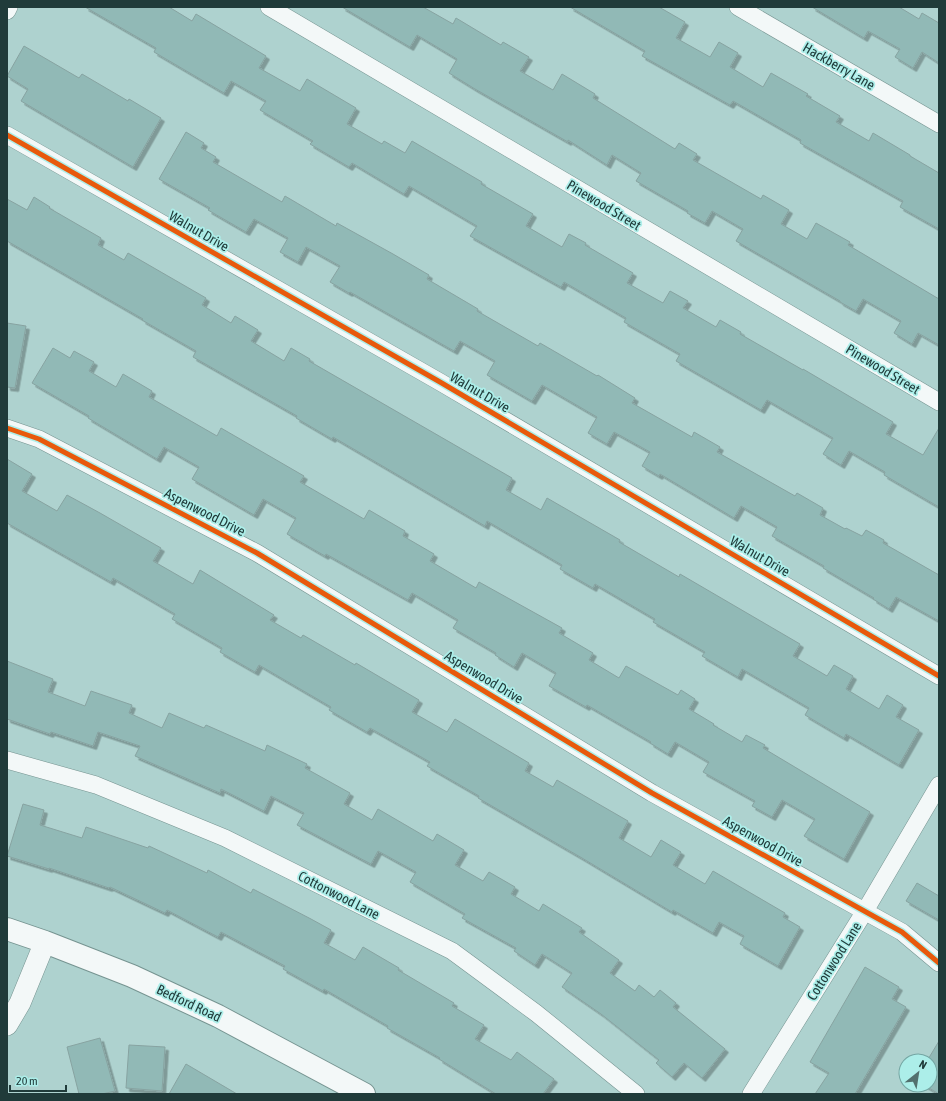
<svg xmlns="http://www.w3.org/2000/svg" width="946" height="1101" font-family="'Asap Condensed',sans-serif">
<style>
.building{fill:#91b9b6;stroke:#87a3a1;filter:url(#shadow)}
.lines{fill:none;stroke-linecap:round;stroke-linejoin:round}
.minor-casing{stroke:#769491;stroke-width:18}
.tertiary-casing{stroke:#769491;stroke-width:22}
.secondary-casing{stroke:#769491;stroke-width:24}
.minor{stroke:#f3f8f8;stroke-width:17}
.tertiary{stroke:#f3f8f8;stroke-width:21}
.secondary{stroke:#f3f8f8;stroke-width:22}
.cycleway-casing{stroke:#aceee9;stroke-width:8}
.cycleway{stroke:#e8590c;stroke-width:5}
.labels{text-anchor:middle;stroke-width:3.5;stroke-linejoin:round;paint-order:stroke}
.street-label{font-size:14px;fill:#203b3a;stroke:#aceee9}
</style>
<defs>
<filter id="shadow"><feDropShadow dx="3.5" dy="3.5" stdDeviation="0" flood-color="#0004"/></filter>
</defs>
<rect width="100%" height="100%" fill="#aed2cf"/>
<!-- building -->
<path class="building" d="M85,7H169L192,21L196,14L266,56L259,68L300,91L307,79L356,108L347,124L382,144L384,141L405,153L412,141L482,182L481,184L533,214L526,226L562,247L569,234L586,243L585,245L633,273L627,283L663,303L670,291L688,301L683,308L716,327L720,320L741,332L740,334L803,370V369L893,422L886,434L923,455L939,428V507L884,475L885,472L849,451L841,465L823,454L833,438L767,400L761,410L676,361L680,354L624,322L626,318L564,282L561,287L470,236L477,226L409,186L404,194L352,163L349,167L310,144L313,141L260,110L266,101L231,81L224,93L154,52L156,48Z
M342,7H423L453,24L456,18L501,45L503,42L529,57L520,71L553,90L562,74L595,94L593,98L675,149L679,143L697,154L693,160L761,199L763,195L789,210L781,224L807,239L816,223L850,242L848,245L939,299V345L918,333L912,344L894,333L901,321L863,299L856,311L840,302V301L736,241L743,229L712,211L705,223L687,213L688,211L636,181L641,173L612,155L607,165L568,140V142L475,89L449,73L457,59L417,35L410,47Z
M570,7H659L685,22L676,38L710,57L719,42L738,53L730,67L763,87L771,73L808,94L806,96L840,116L836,122L869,141L873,133L910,155V156L939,173V229L900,207L903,201L800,143L801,140L733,101L730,105L642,56L645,51Z
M812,7H899L919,19L922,13L939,23V63L922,52L913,68L895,57L900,49L868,31L864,38Z
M24,46L79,78L82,74L128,101L129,99L161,118L133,167L21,101L28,89L7,76Z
M186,132L204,143L201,148L216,157L213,162L282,202L285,196L336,226L337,223L393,254L429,275L427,279L478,309L477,311L538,346L540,343L597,376L598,375L635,398L632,403L692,437L694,432L720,447L717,452L795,496L797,493L823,508L820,515L845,529L846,528L862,536L866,530L884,540L883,543L939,575V621L896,597L889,609L873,599L874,598L823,568L824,566L772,536L777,527L741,506L734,518L660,474L659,476L642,466L650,452L614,432L607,444L588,433L597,417L561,396L542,385L532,401L487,375L495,361L460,341L454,351L350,292L349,293L330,282L340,266L306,247L298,262L280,252L288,238L254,219L246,232L208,210L210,208L159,179Z
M34,197L50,207L49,208L101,238L98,245L124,260L128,253L206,298L202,305L231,323L235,316L258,330L251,341L284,361L291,348L310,359L309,361L512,478L506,490L541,510L547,498L620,540L619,542L679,577L680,574L800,644L793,656L827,676L834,665L853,676L846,689L879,709L887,695L903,705L896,717L919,730L899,765L846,734L844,738L805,715L809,708L742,669L738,677L702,656L705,652L653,622L655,619L595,584L593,588L560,569L562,565L487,521L485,526L333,437L332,439L296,418L297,416L193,357L196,351L142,320L143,319L7,241V199L27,210Z
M7,323L26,326L15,388L7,387Z
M53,348L70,358L74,351L94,362L89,371L116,387L123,374L152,391L149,397L217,436L221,428L304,476L300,482L364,519L369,510L405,531L403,536L434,554L430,561L476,588L479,582L562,628L559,633L593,653L589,660L619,678L626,666L678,695L681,690L695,699L689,709L714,724L713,725L742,742L746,735L765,745L763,748L870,812L844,859L804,836L815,819L782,800L772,817L752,806L755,801L703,772L709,762L675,742L668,754L650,743L651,742L587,705L586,707L549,686L556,673L522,653L514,667L495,655L496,653L453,628L458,620L412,593L408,600L326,554L325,556L287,534L296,518L263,499L254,515L192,479L199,467L164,447L157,459L88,418L89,416L32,383Z
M7,459L32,474L22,491L57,511L67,495L100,513L161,548L153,561L193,584L200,570L274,615L270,620L301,638L303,635L355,665L356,663L419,700L412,712L447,732L455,719L529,763L525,771L553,787L557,780L628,821L619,838L651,857L661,840L681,852L673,865L705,884L713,871L785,913L783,917L800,927L778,966L740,944L744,936L719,922L713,933L673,910L672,912L582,858L478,798L479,796L427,766L430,762L370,728L367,732L329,710L331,707L259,665L255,672L220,652L222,648L172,619L175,614L113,578L111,582L7,523Z
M7,661L53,679L48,692L85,706L91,691L132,705L129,713L162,728L169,713L204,728L206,725L265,751L267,745L307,764L305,768L350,793L344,804L372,820L378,809L433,841L437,834L464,850L455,865L483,881L489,872L515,887L511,894L539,911L543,904L582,928L579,932L619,960L610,973L635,991L639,985L654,997L660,990L676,1003L673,1007L725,1049L702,1078L684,1063L672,1077L656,1063L659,1060L601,1014L562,987L572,973L542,954L535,965L514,951L516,948L462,918L465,914L410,882L416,872L378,851L371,864L297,825L304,813L271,796L264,811L221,789L220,793L135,756L140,746L98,732L93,746L51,732L50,734L7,719Z
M23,804L44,810L40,825L82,838L86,827L148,848L149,846L207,873L208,870L251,893L253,889L311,919L331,930L324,943L355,960L363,947L399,968L398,970L454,1003L452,1006L484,1025L475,1039L511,1060L517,1052L554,1079L543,1094H496L439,1059L440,1058L387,1028L388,1026L324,989L323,991L283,969L285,966L221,932L218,937L167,910L165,913L110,887L109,888L49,868V869L7,856Z
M917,883L939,896V920L906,901Z
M865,967L899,987L892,999L906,1007L855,1094H815L829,1073L810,1062Z
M100,1038L115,1091L102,1094H79L67,1047Z
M939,1041V1094L924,1085H930V1061H927Z
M129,1045L165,1047L162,1091L126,1088Z
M186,1064L237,1094H169Z"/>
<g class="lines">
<!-- minor casing -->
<g class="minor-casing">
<path id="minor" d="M269,7L939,402
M738,7L939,124
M7,11L9,7
M7,135L440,382L939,676
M7,428L39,439L257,553L652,793L902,932L939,963
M7,760L96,785L225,838L452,951L536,1013L636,1094
M751,1094L865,911L939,785"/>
</g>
<!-- tertiary casing -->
<g class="tertiary-casing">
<path id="tertiary" d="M7,1025L20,1003L45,942"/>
</g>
<!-- secondary casing -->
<g class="secondary-casing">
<path id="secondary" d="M7,929L45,942L132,976L218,1016L364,1094"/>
</g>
<!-- minor -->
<use href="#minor" class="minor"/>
<!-- tertiary -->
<use href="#tertiary" class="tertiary"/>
<!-- secondary -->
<use href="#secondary" class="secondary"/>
<!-- cycleway casing -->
<g class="cycleway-casing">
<path id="cycleway" d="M7,135L440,382L939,676
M7,428L39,439L257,553L652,793L902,932L939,963"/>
</g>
<!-- cycleway -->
<use href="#cycleway" class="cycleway"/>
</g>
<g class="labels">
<!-- street labels -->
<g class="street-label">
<text transform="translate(839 66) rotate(30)" y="5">Hackberry Lane</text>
<text transform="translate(604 205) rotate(31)" y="5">Pinewood Street</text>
<text transform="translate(199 231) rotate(30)" y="5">Walnut Drive</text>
<text transform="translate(883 369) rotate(31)" y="5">Pinewood Street</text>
<text transform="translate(480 392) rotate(30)" y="5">Walnut Drive</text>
<text transform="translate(205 512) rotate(27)" y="5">Aspenwood Drive</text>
<text transform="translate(760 556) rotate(30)" y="5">Walnut Drive</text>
<text transform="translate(484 677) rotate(31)" y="5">Aspenwood Drive</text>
<text transform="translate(763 841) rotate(29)" y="5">Aspenwood Drive</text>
<text transform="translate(339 895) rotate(27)" y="5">Cottonwood Lane</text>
<text transform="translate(834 961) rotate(-58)" y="5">Cottonwood Lane</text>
<text transform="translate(189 1003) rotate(25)" y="5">Bedford Road</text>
</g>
</g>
<!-- border -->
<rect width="946" height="1101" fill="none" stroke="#203b3a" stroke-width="16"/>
<!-- north arrow -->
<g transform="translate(918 1073) rotate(30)"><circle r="19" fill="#aceee9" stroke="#74a6a3"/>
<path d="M0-3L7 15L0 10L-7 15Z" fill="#52706e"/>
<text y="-6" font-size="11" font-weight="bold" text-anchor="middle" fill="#203b3a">N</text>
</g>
<!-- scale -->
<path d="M10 1085v6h56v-6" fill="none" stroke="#203b3a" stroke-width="2"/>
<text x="16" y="1085" font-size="12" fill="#203b3a" stroke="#aceee9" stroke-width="3" paint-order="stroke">20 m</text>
</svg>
